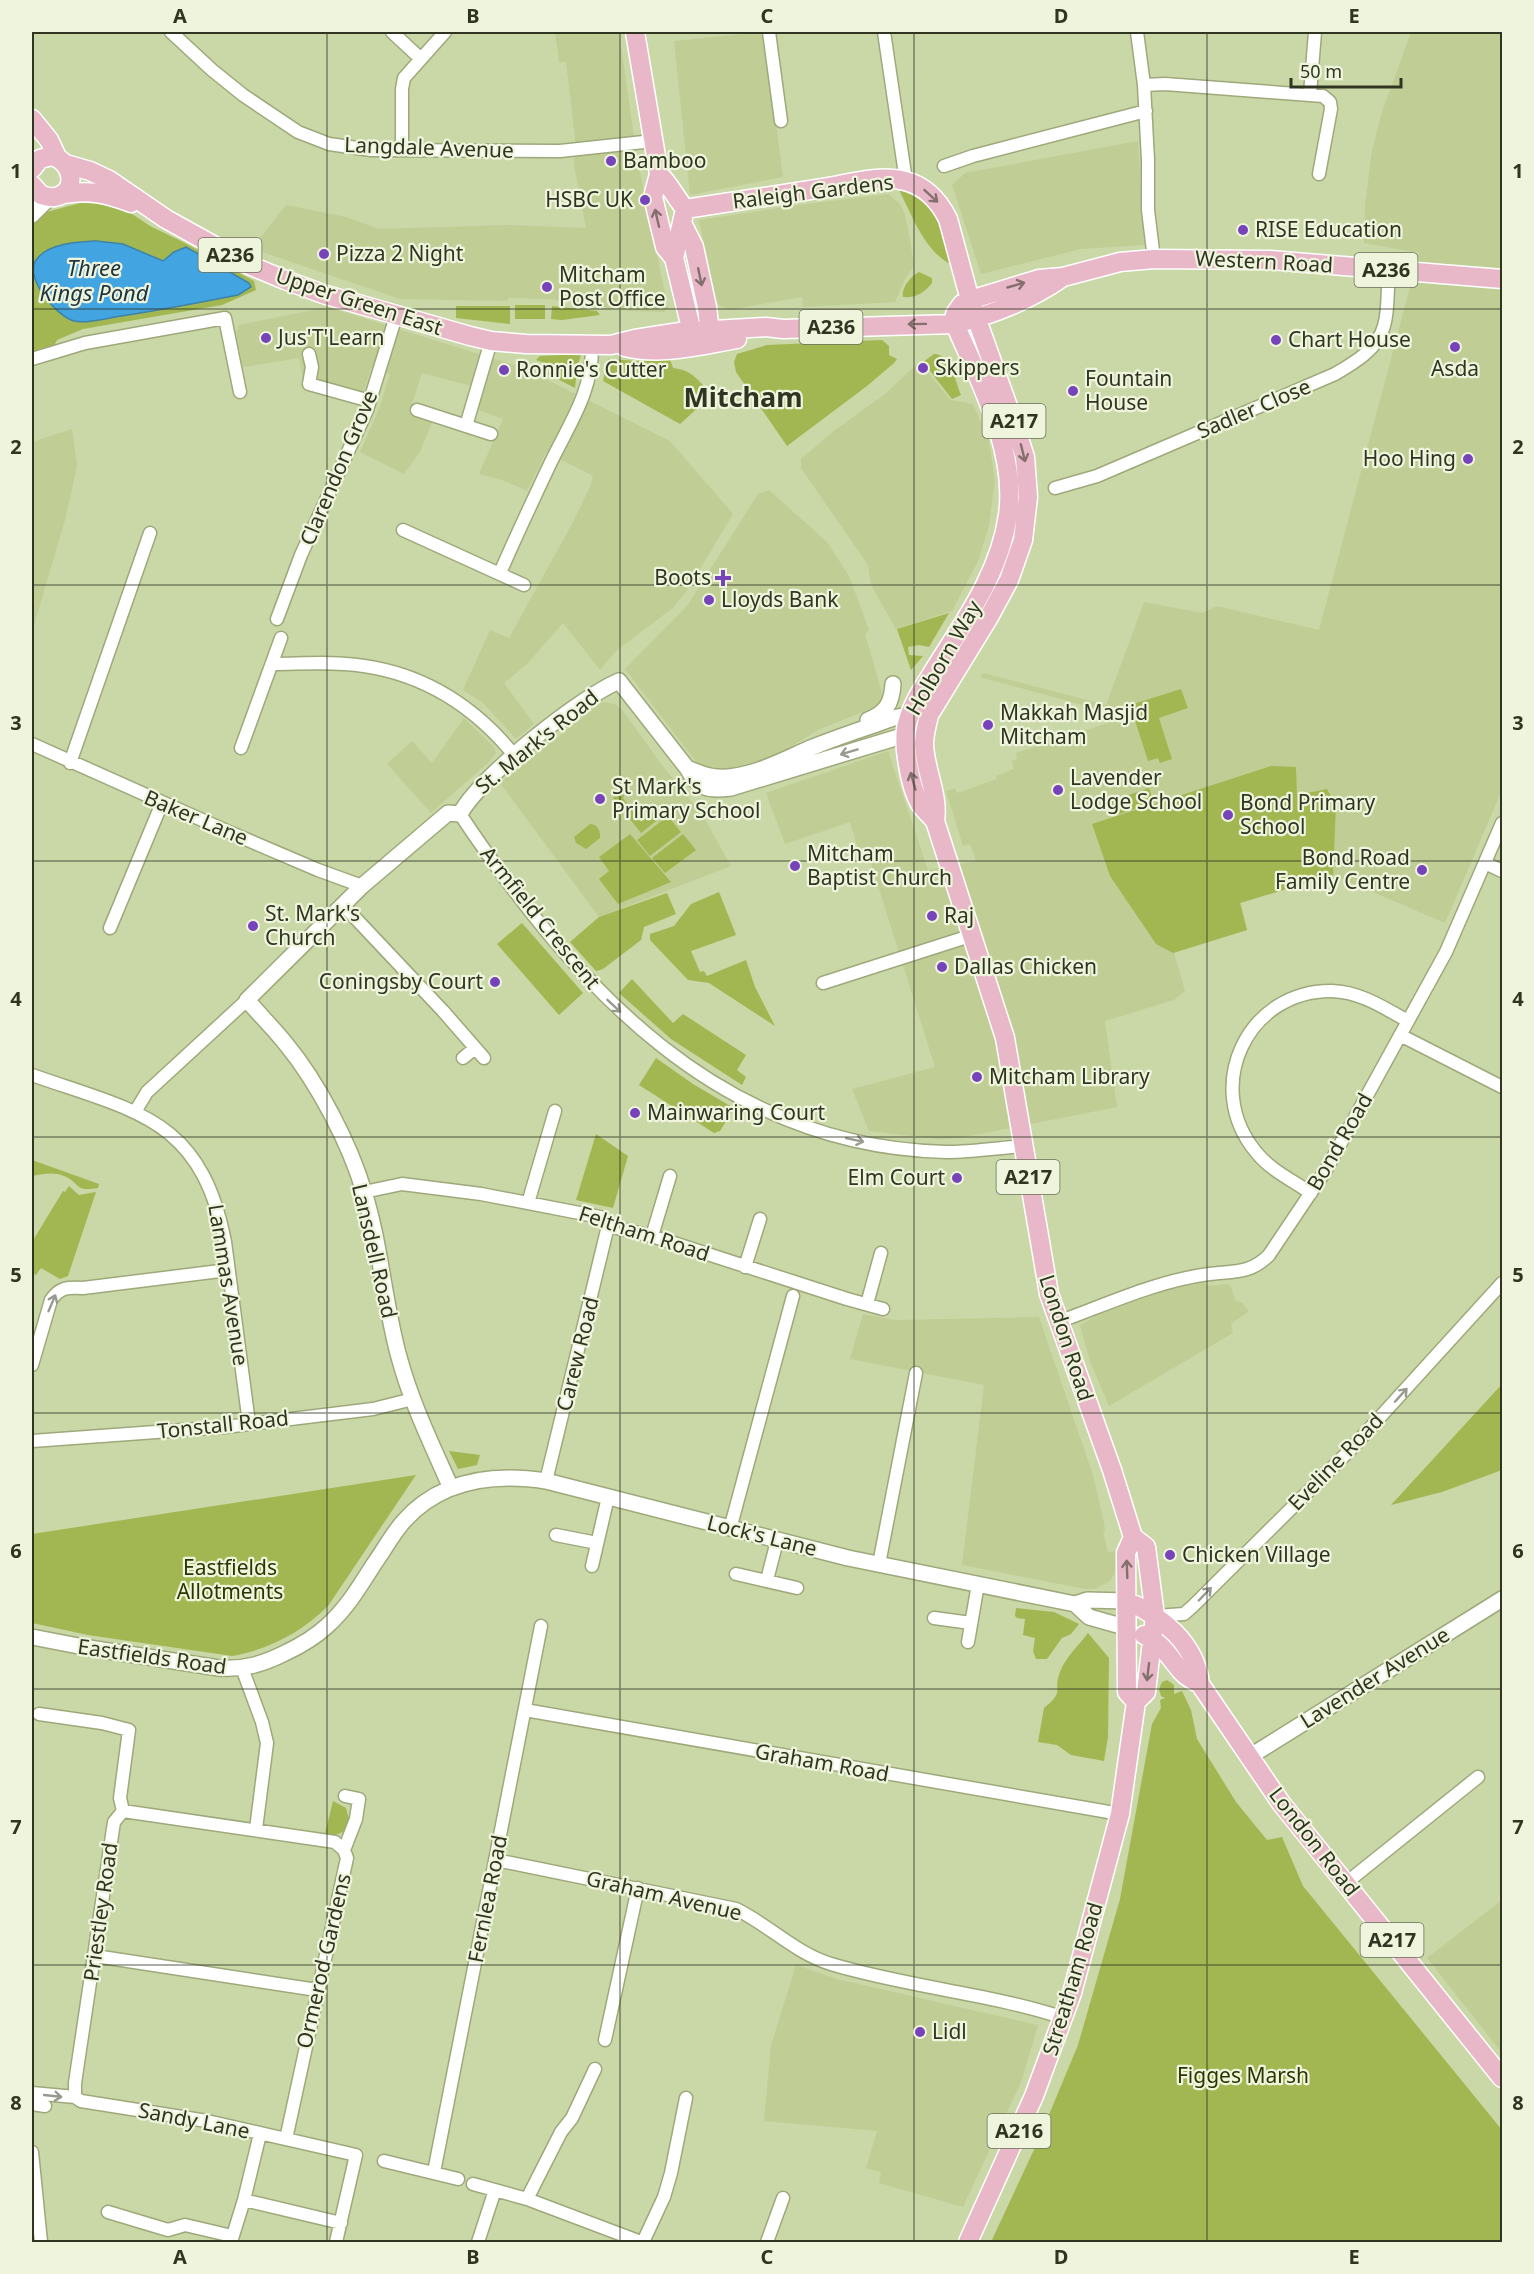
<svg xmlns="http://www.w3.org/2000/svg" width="1534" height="2274" font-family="'Noto Sans',sans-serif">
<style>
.built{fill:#c0ce96}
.green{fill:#a2b751}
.water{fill:#42a4e1;stroke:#3d83a8;stroke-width:1.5}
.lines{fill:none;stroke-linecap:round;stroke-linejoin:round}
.minor-casing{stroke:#9da97a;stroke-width:15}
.tertiary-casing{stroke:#9da97a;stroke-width:18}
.primary-casing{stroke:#fff;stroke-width:21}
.minor{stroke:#fff;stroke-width:12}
.tertiary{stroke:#fff;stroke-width:15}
.primary{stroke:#e9b8c8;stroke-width:18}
.oneway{stroke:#83706d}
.oneway2{stroke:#989a90}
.grid{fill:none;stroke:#303522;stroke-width:1.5;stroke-opacity:0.55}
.poi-dot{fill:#7643ba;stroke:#eef5dc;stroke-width:2}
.labels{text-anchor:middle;stroke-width:4.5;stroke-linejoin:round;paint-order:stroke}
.shield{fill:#eef5dc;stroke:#696f5a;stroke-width:1.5}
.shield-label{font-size:20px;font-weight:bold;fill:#303522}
.street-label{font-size:21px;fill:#303522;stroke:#eef5dc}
.poi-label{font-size:21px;fill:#303522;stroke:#eef5dc;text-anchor:start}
.park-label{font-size:21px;fill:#2c3500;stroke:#eef5dc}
.water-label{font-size:22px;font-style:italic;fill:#1e3341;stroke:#eef5dc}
.district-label{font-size:27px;font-weight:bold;fill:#303522;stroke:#eef5dc}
.neatline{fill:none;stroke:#303522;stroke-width:2}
.grid-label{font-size:20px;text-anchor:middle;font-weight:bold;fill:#303522}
</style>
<rect width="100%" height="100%" fill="#cad7a6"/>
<!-- built -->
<path class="built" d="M555,32H619L637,158L668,308L665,312L630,311L550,299L509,298L507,301L400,299L259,251L257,242L286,205L346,217L379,229L506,225L586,228L574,165L575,137L566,62H559Z
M764,32L783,177L690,195L674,41Z
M1411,32H1502V790L1445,923L1333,875L1241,903L1247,930L1174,953L1185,991L1174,1000L1105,1021L1117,1107L960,1138L939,1139L869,1131L852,1089L935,1067L870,860L862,862L850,822L785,844L766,793L888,751L928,870L976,861L970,844L963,846L946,791L955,788L957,793L997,779L996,776L1014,769L1012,761L1017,759L1016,753L1126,717L980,677L983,673L1106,705L1144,602L1202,613L1217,606L1319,630L1419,253L1364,243L1365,207L1371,156L1381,115Z
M1138,141L1144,245L1081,249L981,274L952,185L965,173Z
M888,194L900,204L904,212L909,233L914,266L905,279L895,302L803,307L802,297L729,310L719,305L715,299L699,220L799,205Z
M328,307L524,368L670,441L733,514L688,589L674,607L616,651L600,670L563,623L528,663L504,683L534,724L516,739L483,703L463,690L490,630L509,638L572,524L590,487L593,476L546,452L527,491L505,481L479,474L503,419L473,408L479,388L422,373L409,413L432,422L420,452L404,474L360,452L379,409L390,374L371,368L363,394L304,382L299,358L243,367L236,332L239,325Z
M919,362L951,400L973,404L989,441L995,481L989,526L978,561L952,611L896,629L871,585L868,565L801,468V459L835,430L885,394Z
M72,429L77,466L65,520L32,632V442Z
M769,490L827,542L849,576L869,630L865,634L885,703L818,730L765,763L729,771L701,768L625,669L687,606L758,494Z
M602,702L615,704L623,711L665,769L702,814L731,866L599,917L500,783Z
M464,718L494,747L496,753L489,762L431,813L387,764L412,741L432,763Z
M1204,1282L1207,1286L1227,1284L1231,1286L1235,1300L1242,1303L1249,1311L1231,1324L1233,1333L1109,1406L1090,1361L1080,1325L1104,1312L1160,1291Z
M863,1314L894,1320L1039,1317L1093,1475L1104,1523L1105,1531L1103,1532L1108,1552L1116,1551L1115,1573L1110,1581L1095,1589H1085L962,1565L984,1385L850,1359Z
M1502,1900V2053L1427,1958Z
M796,1965L837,1979L1038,2025L1022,2080L963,2207L879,2183L881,2172L866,2168L877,2131L764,2121L771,2045Z"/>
<!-- green -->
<path class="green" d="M899,190C938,202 941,228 950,264C924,250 912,215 899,190Z
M80,203L113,204L123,208L150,226L183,242L254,281L256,290L222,305L83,329L57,340L54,346L32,353V225L43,213Z
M919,272L932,278V283C924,293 916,298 903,297C901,288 911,276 919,272Z
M515,305H545V319H515Z
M456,306H510V324L456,318Z
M552,306L597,311L600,315L562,320L551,319Z
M882,340L889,346V355L897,359L894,363L867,386L787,446L736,372L734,362L737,354L767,345Z
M580,354L581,355L578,364L550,365L536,360L540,356Z
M934,354C951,354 955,381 961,395L952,399L923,362Z
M608,359L638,361L670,359L673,368C692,370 700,381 711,396L680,424L603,381Z
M577,368L575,388L548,374L550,369Z
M949,613L929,647L919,645L908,647L909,655L923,656L911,670L897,629Z
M1181,689L1188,708L1159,718L1172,759L1160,763L1158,758L1148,761L1130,705Z
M1271,766L1296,767L1297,795L1327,789L1336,806L1333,875L1240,903L1247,930L1173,953L1156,944L1110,876L1092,824Z
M1149,788L1154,803L1116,815L1111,801Z
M621,792L624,796L623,798L641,822L665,803L671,809L641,833L613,798Z
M668,816L681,832L650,856L637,840Z
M590,824C597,824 601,831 600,838L586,849L576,843L574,837Z
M630,834L671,882L618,904L599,879L609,871L599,857Z
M683,834L696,850L665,873L652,858Z
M719,892L736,935L691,951L700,972L704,971L707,976L746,960L755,987L775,1026L709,983L688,980L650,940V934L674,926L691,904Z
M667,893L676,914L644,927L641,940L603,969L596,971L570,942L599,917Z
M522,923L583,993L559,1015L497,944Z
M632,979L673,1023L683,1014L746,1055L737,1070L746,1077L742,1085L671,1039L619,993Z
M656,1058L693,1084L732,1107L733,1110L720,1131L714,1133L639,1085Z
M596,1134L628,1156L613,1208L576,1200Z
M32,1160L99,1184L98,1188C73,1192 81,1183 64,1176C52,1171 40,1175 32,1176Z
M69,1186L79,1195L96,1192L68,1276L60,1279L41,1268L36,1275L32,1273V1242L63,1191L65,1192Z
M1502,1384V1470L1442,1492L1391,1505Z
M449,1451L480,1455L477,1465L458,1469Z
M416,1475L328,1606C302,1632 268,1650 232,1656L88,1635L32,1623V1534Z
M1016,1608L1054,1612L1079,1624L1071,1634L1062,1638L1047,1659H1036L1033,1651L1035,1638L1023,1635L1025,1619L1017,1618L1015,1616Z
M1088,1633L1109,1658L1108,1737L1104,1761L1071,1755L1057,1745L1038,1742L1044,1708C1066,1690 1052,1692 1060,1672C1065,1658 1079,1645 1088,1633Z
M1167,1680L1174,1685V1694L1182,1691L1191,1710L1197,1739L1236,1802L1267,1840L1282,1837L1303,1886L1502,2130V2242H991L1038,2141L1078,2045L1120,1899L1152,1724L1161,1708L1160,1700L1165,1698L1161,1696L1159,1689L1162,1682Z
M333,1801L346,1808L349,1819L343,1832L335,1835L325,1834Z"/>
<!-- water -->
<path class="water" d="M96,241L123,244L163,261L174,252L186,247L249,283L251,287L238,295C197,303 156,311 115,317C103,319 86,324 74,321C56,316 24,278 36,260C48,243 78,242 96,241Z"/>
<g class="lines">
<!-- minor casing -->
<g class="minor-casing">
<path id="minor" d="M171,32L212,70L243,95L298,132L329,144L371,150L560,151L653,141
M392,32L421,59
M769,32L781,121
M884,32L906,181
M1137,32L1144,85L1148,160V210L1154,259
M1144,85L1165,84L1323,96L1330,102L1331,109L1319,174
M1310,94L1315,32
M402,150V89L404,78L445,32
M944,166L973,156L1146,111
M309,354L312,367L309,384L370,401
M32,359L85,343L225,318L240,392
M417,410L491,434
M466,426L491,341
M1055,488L1097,476L1335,374C1354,363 1378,349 1384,326C1389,309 1387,288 1389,270
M403,530L524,585
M500,573C516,536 533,500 550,464C569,424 593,392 592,345
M277,619L301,555L367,410L396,316
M272,664C302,664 334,661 364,666C426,675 476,708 515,756
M32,744L229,832L318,870L362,886
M241,748L281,638
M70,763L150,533
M460,814C576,988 721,1147 946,1152C972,1152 998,1148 1023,1146
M1485,863L1502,871
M343,905L443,1011L484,1058
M110,928L162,803
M823,983L973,935
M1400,1035L1502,1087
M463,1058L475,1048
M32,1075C137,1112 201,1118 225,1242L249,1423
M135,1112L147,1092L247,1000
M364,1192L402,1184L481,1194L600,1217L605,1220L608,1226L652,1236L847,1299L883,1309
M1311,1193C1292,1180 1270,1170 1256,1152C1202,1087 1247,990 1332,991C1361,992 1384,1008 1408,1021
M528,1203L555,1111
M652,1236L670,1176
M745,1267L760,1219
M867,1304L881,1253
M1058,1322C1108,1304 1156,1281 1209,1274C1233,1271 1251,1274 1269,1255L1326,1170L1446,952L1502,823
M32,1365L51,1300C60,1287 68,1287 83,1288L228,1270
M32,1441L225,1427L373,1409L413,1399
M546,1481L608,1226
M730,1529L793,1296
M556,1535L597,1543
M879,1564L916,1373
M592,1566L608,1497
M736,1574L797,1588
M767,1580L777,1541
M1155,1616L1184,1614L1193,1606L1351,1449L1502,1283
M934,1618L971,1623
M968,1642L978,1584
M242,1668L262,1722L267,1743L256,1829
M525,1710L1120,1814
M39,1714L102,1723L129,1730L120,1798L123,1811L114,1822L75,2083V2097
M123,1811L335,1842L344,1850
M496,1860L736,1909C769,1925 795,1953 831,1964C907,1987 988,1993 1064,2018
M1346,1883L1478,1777
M95,1956L317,1990
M605,2040L638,1888
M32,2093L75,2097L81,2101L207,2121L356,2155L336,2242
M32,2104L45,2106
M286,2139L347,1858L344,1850L356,1819L359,1799L345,1796
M32,2152L41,2242
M384,2161L458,2179
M434,2172L541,1626
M473,2184L527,2199L641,2242
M527,2199L561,2132L572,2118L595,2069
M244,2200L341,2223
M108,2212L168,2230L185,2225L232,2236
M231,2242L244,2200L260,2134
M478,2242L495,2190
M643,2242L664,2197L671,2173L686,2098
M767,2242L783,2198"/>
</g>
<!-- tertiary casing -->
<g class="tertiary-casing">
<path id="tertiary" d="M32,215L50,197
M868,720C886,713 892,703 893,684
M687,768C697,772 707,777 718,777C750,779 784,759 813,747C833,739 853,732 874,725C887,720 904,713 918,716
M451,1488C432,1445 411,1402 399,1357C384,1303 381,1246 364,1192C350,1144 318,1083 286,1044C274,1029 260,1015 247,1000L362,886L448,813L460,814C481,776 579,698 619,681L687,768C698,789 708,791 731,788L915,732
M1075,1604L1089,1617L1128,1628
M32,1637L89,1648L219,1668C243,1670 263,1664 285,1653C300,1646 315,1637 327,1626C347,1608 360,1586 374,1564C384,1550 392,1535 403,1522C440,1480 493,1473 546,1481L848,1558L1075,1604L1087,1600L1127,1601
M1249,1757L1502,1599"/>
</g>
<!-- primary casing -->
<g class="primary-casing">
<path id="primary" d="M635,32L659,174L653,197L665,247L674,258
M32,119L49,140L57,157
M66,164L90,171L109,180L166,219L249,265L285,280L323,294L470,336L491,341L526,344L611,345L635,339L680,332L766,327L783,329L955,324C994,314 1031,300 1063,277
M32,169L40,159L52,156C74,162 78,193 55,197C51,198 45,196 41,195L32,185
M659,174C670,185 676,198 685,209
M63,194C90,190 106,193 131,203
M685,209C731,202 777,195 823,188C848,184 879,174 905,181C926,186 939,201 948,219L970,300L1015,426L1025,457L1028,497L1023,540L1009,580L989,617L929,715C927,725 924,734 924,744C925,771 939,795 935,821
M685,209L674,258L692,332L697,342
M683,225L694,247L707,307L711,342
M625,347C661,356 701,345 737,339
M1133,1537L1126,1553L1127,1692L1136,1702
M1127,1601C1163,1617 1196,1644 1200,1684L1281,1803L1502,2078
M1144,1635C1163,1643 1170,1659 1183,1673C1188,1678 1194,1681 1200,1684
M968,2242L1034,2096L1072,1993L1120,1814L1136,1702L1146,1692L1155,1616L1146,1547L1133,1537L1112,1470L1049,1294L1005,1038L935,821C931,816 924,810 920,804C910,787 902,742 907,724C912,703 925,685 936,667C966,619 1000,572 1008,515C1017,451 980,382 955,324V314L962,304L970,300L1039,279L1063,277L1120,262L1154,259L1270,260L1502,279"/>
</g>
<!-- minor -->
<use href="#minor" class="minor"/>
<!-- tertiary -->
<use href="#tertiary" class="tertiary"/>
<!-- primary -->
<use href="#primary" class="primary"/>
</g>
<!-- one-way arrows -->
<defs><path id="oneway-shaft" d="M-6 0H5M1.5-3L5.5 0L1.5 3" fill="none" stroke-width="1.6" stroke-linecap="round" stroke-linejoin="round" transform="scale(1.5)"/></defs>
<g class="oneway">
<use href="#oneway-shaft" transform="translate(931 196) rotate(42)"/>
<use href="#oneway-shaft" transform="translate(657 218) rotate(-103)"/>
<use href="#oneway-shaft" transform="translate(700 277) rotate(78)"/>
<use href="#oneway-shaft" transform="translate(1016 285) rotate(-16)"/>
<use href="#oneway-shaft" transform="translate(917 324) rotate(179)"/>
<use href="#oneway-shaft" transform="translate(1023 453) rotate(76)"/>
<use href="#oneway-shaft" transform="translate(913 781) rotate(-106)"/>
<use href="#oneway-shaft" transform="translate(1127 1569) rotate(-92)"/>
<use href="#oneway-shaft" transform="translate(1148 1672) rotate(97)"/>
</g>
<g class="oneway2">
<use href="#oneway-shaft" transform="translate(849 752) rotate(163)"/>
<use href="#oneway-shaft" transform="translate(614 1006) rotate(43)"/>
<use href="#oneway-shaft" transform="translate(855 1140) rotate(12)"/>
<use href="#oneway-shaft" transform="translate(52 1303) rotate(-67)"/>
<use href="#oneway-shaft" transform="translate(1401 1395) rotate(-48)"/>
<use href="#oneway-shaft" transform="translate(1205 1594) rotate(-46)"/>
<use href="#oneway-shaft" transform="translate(53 2096) rotate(6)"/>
</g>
<!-- grid -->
<path class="grid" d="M327,32V2242M620,32V2242M914,32V2242M1207,32V2242M32,309H1502M32,585H1502M32,861H1502M32,1137H1502M32,1413H1502M32,1689H1502M32,1965H1502"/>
<!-- markers -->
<g class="poi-dot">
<circle cx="611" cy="161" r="6"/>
<circle cx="645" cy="200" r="6"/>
<circle cx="1243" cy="230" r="6"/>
<circle cx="324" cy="254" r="6"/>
<circle cx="547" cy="287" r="6"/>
<circle cx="266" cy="338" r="6"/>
<circle cx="1276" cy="340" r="6"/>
<circle cx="1455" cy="347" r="6"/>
<circle cx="923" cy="368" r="6"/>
<circle cx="504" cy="370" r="6"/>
<circle cx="1073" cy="391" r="6"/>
<circle cx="1468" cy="459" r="6"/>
<path d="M720 569h6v6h6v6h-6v6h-6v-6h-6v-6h6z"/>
<circle cx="709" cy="600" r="6"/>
<circle cx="988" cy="725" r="6"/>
<circle cx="1058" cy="790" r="6"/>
<circle cx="600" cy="799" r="6"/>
<circle cx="1228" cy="815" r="6"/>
<circle cx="795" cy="866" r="6"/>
<circle cx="1422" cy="870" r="6"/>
<circle cx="932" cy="916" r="6"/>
<circle cx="253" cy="926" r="6"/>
<circle cx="942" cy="967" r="6"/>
<circle cx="495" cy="982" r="6"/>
<circle cx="977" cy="1077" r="6"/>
<circle cx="635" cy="1113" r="6"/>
<circle cx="957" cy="1178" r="6"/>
<circle cx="1170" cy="1555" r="6"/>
<circle cx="920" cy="2032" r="6"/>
</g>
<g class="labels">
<!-- shield labels -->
<g class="shield">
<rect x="198.5" y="238" width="63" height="34" rx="4.5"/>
<rect x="1354.5" y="253" width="63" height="34" rx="4.5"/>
<rect x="799.5" y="310" width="63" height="34" rx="4.5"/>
<rect x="982.5" y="404" width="63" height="34" rx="4.5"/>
<rect x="996.5" y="1160" width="63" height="34" rx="4.5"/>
<rect x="1360.5" y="1923" width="63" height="34" rx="4.5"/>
<rect x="987.5" y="2114" width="63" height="34" rx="4.5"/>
</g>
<g class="shield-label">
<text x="230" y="262">A236</text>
<text x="1386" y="277">A236</text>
<text x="831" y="334">A236</text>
<text x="1014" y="428">A217</text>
<text x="1028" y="1184">A217</text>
<text x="1392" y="1947">A217</text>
<text x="1019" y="2138">A216</text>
</g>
<!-- street labels -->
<g class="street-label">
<text transform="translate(429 148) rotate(2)" y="7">Langdale Avenue</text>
<text transform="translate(813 192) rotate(-7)" y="7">Raleigh Gardens</text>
<text transform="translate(1264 262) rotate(3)" y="7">Western Road</text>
<text transform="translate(359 302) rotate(18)" y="7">Upper Green East</text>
<text transform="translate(1254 409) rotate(-23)" y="7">Sadler Close</text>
<text transform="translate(339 468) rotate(-67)" y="7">Clarendon Grove</text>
<text transform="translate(944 658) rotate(-60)" y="7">Holborn Way</text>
<text transform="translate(537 742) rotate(-39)" y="7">St. Mark's Road</text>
<text transform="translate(196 818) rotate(23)" y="7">Baker Lane</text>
<text transform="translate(540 918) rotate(51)" y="7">Armfield Crescent</text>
<text transform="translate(1340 1142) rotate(-60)" y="7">Bond Road</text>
<text transform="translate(644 1234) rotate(18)" y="7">Feltham Road</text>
<text transform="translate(374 1251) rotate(77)" y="7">Lansdell Road</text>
<text transform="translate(228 1285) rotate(81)" y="7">Lammas Avenue</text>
<text transform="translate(1066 1338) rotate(72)" y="7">London Road</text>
<text transform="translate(578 1354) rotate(-76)" y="7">Carew Road</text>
<text transform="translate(223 1425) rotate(-6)" y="7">Tonstall Road</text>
<text transform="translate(1336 1462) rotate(-46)" y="7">Eveline Road</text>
<text transform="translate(762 1536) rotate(14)" y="7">Lock's Lane</text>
<text transform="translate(152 1657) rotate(8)" y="7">Eastfields Road</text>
<text transform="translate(1375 1678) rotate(-32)" y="7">Lavender Avenue</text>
<text transform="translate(822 1763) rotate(10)" y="7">Graham Road</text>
<text transform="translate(1314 1842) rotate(52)" y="7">London Road</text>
<text transform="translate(664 1896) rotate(13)" y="7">Graham Avenue</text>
<text transform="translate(488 1899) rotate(-79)" y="7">Fernlea Road</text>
<text transform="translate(101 1912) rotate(-82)" y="7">Priestley Road</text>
<text transform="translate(324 1961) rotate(-77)" y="7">Ormerod Gardens</text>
<text transform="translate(1073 1979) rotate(-73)" y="7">Streatham Road</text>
<text transform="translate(194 2121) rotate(11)" y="7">Sandy Lane</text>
</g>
<!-- poi labels -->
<g class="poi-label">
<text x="623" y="168">Bamboo</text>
<text x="633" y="207" text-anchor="end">HSBC UK</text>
<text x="1255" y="237">RISE Education</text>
<text x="336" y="261">Pizza 2 Night</text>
<text x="559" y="282">Mitcham<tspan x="559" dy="24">Post Office</tspan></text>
<text x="278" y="345">Jus'T'Learn</text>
<text x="1288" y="347">Chart House</text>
<text x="935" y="375">Skippers</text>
<text x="1455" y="376" text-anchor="middle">Asda</text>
<text x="516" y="377">Ronnie's Cutter</text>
<text x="1085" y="386">Fountain<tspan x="1085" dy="24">House</tspan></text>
<text x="1456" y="466" text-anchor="end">Hoo Hing</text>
<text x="711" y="585" text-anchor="end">Boots</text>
<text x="721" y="607">Lloyds Bank</text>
<text x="1000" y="720">Makkah Masjid<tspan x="1000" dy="24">Mitcham</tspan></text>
<text x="1070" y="785">Lavender<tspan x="1070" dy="24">Lodge School</tspan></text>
<text x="612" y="794">St Mark's<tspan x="612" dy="24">Primary School</tspan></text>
<text x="1240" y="810">Bond Primary<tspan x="1240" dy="24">School</tspan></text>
<text x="807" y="861">Mitcham<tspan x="807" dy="24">Baptist Church</tspan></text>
<text x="1410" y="865" text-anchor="end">Bond Road<tspan x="1410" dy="24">Family Centre</tspan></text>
<text x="265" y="921">St. Mark's<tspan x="265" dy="24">Church</tspan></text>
<text x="944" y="923">Raj</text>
<text x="954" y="974">Dallas Chicken</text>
<text x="483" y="989" text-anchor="end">Coningsby Court</text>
<text x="989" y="1084">Mitcham Library</text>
<text x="647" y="1120">Mainwaring Court</text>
<text x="945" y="1185" text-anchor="end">Elm Court</text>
<text x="1182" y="1562">Chicken Village</text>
<text x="932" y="2039">Lidl</text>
</g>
<!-- park labels -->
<g class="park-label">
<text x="230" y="1575">Eastfields<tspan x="230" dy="24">Allotments</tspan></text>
<text x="1243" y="2083">Figges Marsh</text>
</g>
<!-- water labels -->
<g class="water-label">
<text x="94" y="276">Three<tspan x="94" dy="25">Kings Pond</tspan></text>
</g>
<!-- district labels -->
<g class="district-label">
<text x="743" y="407">Mitcham</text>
</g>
</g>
<!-- border -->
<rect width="1534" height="2274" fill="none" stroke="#eef5dc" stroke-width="66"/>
<!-- scale -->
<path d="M1291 78v9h110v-9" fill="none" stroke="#303522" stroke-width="3"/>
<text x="1300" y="78" font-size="18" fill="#303522" stroke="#eef5dc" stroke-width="4.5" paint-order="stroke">50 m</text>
<rect x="33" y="33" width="1468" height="2208" class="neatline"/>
<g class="grid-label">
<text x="180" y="23">A</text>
<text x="473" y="23">B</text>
<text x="767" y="23">C</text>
<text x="1061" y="23">D</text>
<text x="1354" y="23">E</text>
<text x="16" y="178">1</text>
<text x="1518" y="178">1</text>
<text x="16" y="454">2</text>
<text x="1518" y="454">2</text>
<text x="16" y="730">3</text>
<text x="1518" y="730">3</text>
<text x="16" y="1006">4</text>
<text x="1518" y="1006">4</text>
<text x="16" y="1282">5</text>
<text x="1518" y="1282">5</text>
<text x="16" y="1558">6</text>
<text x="1518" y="1558">6</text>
<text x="16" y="1834">7</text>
<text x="1518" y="1834">7</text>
<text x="16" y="2110">8</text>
<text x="1518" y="2110">8</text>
<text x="180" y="2264">A</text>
<text x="473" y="2264">B</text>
<text x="767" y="2264">C</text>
<text x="1061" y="2264">D</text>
<text x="1354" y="2264">E</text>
</g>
</svg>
